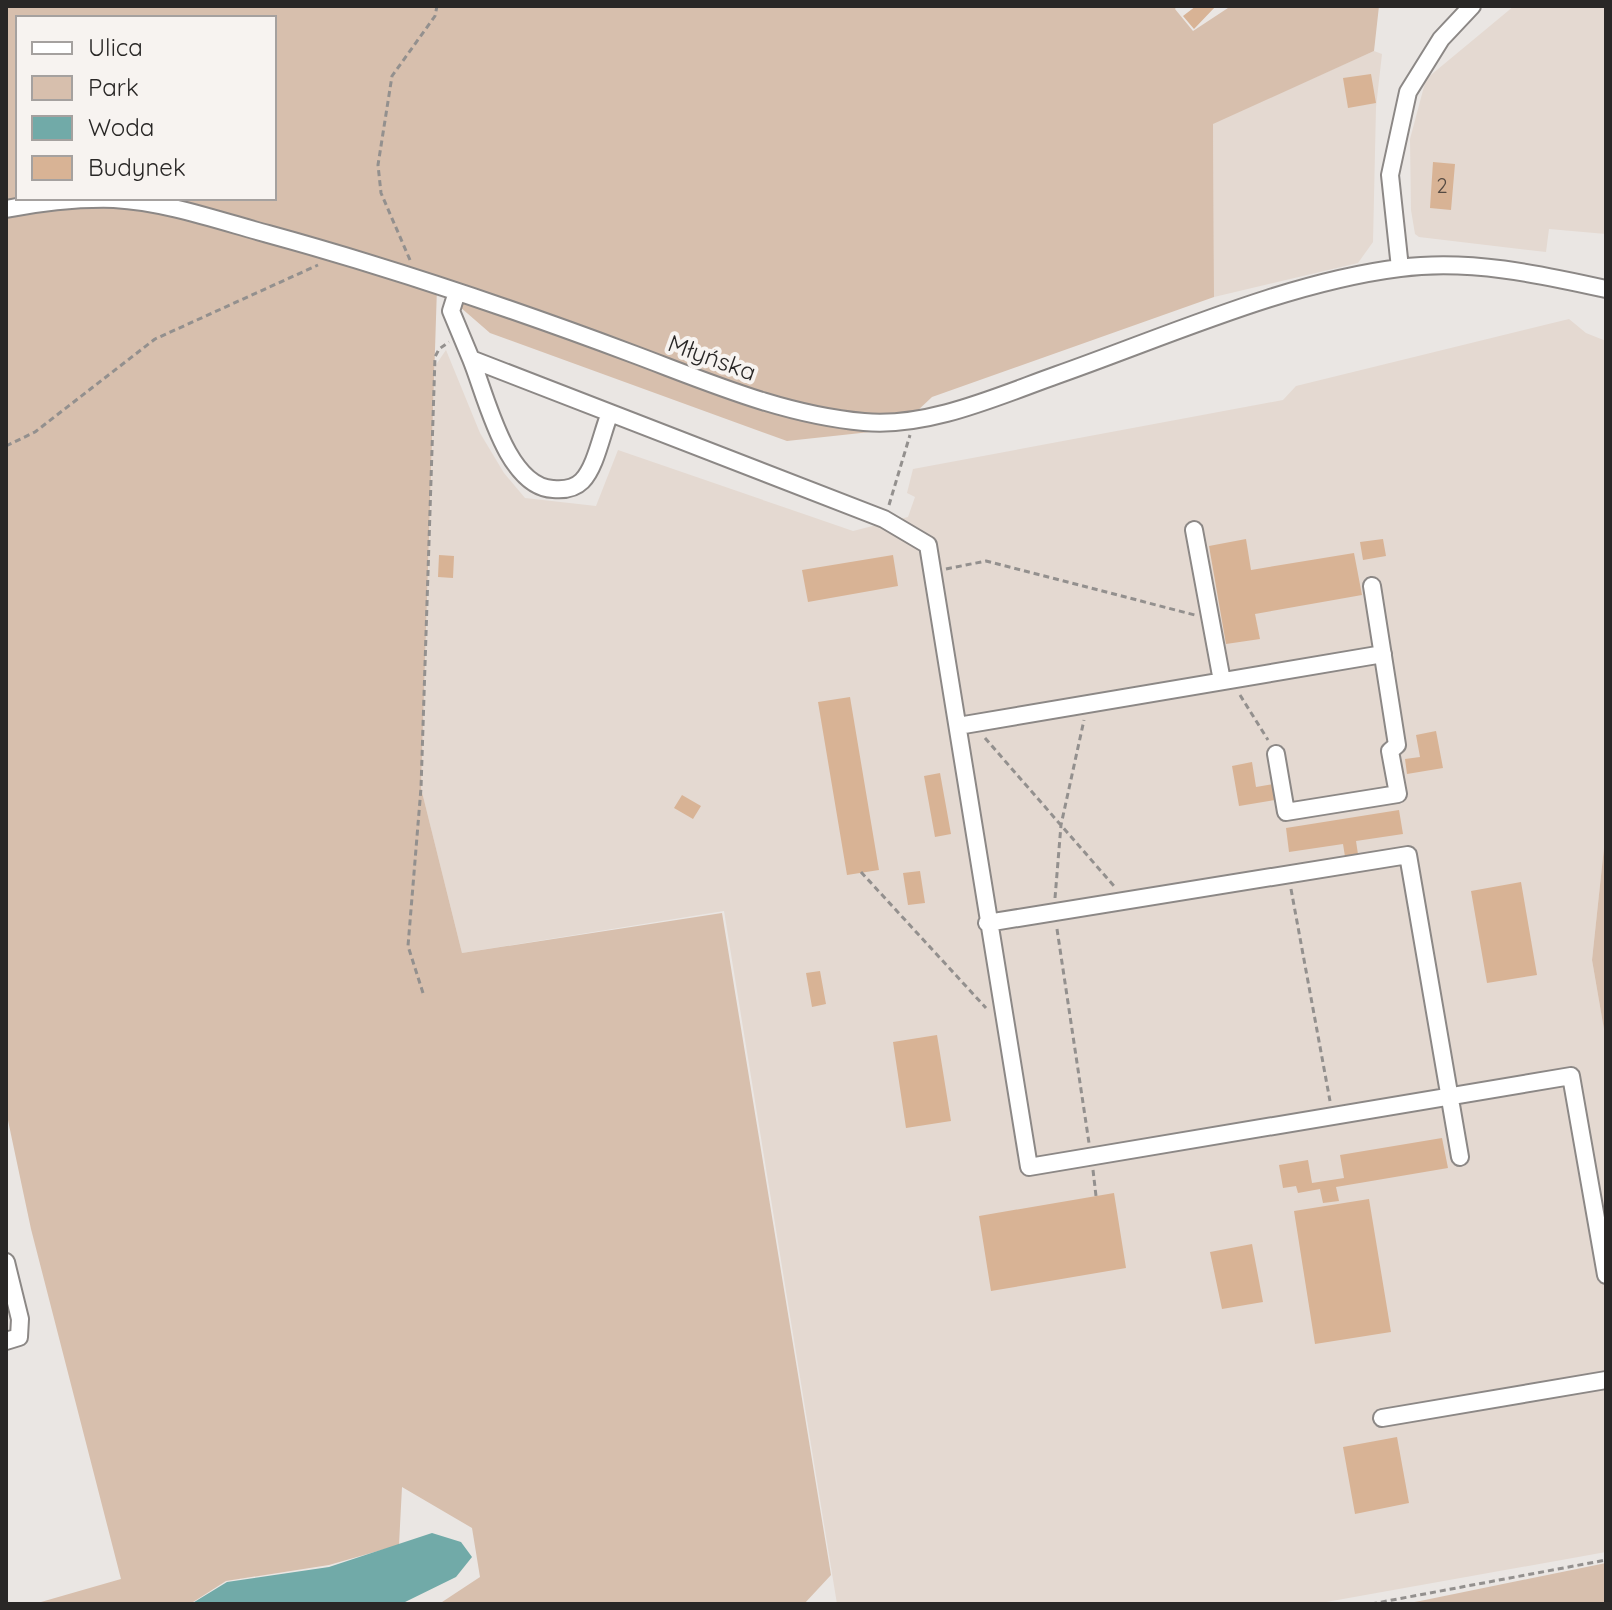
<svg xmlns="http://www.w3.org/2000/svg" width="1612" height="1610" font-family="Quicksand,sans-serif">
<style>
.built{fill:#e4d9d1}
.green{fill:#d7bfad;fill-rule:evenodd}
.water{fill:#71aaa8}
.building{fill:#d8b395}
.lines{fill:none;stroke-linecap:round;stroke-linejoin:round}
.minor-casing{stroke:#8c8886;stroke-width:20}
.path{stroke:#93908e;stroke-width:3;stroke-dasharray:6 4;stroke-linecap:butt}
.minor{stroke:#fff;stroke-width:16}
.labels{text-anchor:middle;stroke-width:8;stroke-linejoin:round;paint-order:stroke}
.number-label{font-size:20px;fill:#554a42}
.street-label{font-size:24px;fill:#292726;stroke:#f7f3f0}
</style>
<rect width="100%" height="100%" fill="#eae6e3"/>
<!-- built -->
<path class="built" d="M1514,6H1606V234L1549,229L1546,252L1419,237L1415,234L1411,210L1410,139L1426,79Z
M1374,51L1382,54L1376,107L1373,242L1358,263L1214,297L1213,123Z
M1569,319L1586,333L1606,341V829L1592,960L1606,1041V1552L1315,1604H837L724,911L462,953L421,788L435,366L446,350L480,433L504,473L525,498L596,506L618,450L853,531L908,517L915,497L907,493L913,469L1283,400L1296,386Z"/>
<!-- green -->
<path class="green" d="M6,6H1177L1175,9L1193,31L1231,6H1379L1374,51L1213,124L1214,297L932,397L898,429L787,441L490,333L437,287L421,788L462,953L722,913L831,1575L804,1604H439L480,1577L472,1528L402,1487L399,1545L329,1565L226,1581L190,1604H34L121,1579L31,1229L6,1111ZM18,18H274V198H18Z
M1606,829V1041L1592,960Z
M1606,1563V1604H1403L1420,1601Z"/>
<!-- water -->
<path class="water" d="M432,1533L461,1542L472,1557L456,1577L401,1604H191L227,1582L329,1567Z"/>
<!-- building -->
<path class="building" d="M1196,6H1216L1194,29L1183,16Z
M1371,74L1376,103L1348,108L1343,78Z
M1433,162L1455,164L1451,210L1430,208Z
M1246,539L1251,570L1354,553L1362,595L1255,614L1260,639L1226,644L1209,546Z
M1383,539L1386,556L1363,560L1360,542Z
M439,555L454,556L453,578L438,577Z
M893,555L898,586L808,602L802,570Z
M850,697L879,870L847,875L818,702Z
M1436,731L1443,768L1407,774L1405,759L1420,757L1416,735Z
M1252,762L1256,787L1273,784L1275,800L1239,806L1232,766Z
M940,773L951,834L935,837L924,776Z
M682,795L701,806L693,819L674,808Z
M1399,810L1403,834L1356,841L1359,861L1346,863L1343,844L1289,852L1286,828Z
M920,871L925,903L908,905L903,873Z
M1521,882L1537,975L1487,983L1471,891Z
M820,971L826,1004L812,1007L806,973Z
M937,1035L951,1121L906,1128L893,1042Z
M1442,1138L1448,1168L1336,1187L1339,1201L1323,1203L1320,1189L1298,1193L1296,1186L1283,1188L1279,1165L1308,1160L1312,1183L1344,1178L1340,1155Z
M1114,1193L1126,1268L991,1291L979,1216Z
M1369,1199L1391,1332L1315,1344L1294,1211Z
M1252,1244L1263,1302L1222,1309L1210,1252Z
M1397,1437L1409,1503L1355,1514L1343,1447Z"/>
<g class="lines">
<!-- minor casing -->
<g class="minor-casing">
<path id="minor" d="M6,209C42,202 77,198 114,199C166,202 217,220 268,234C392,268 513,309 633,354C708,382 783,415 864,422C928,428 998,396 1057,375C1165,337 1287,282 1400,268C1469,259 1539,274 1606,289
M1400,268L1390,175L1408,92L1441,39L1472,6
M457,292L451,311L471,359L884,519L928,545L1029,1167L1571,1076L1606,1275
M471,359C486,395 506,487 553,489C563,490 574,489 582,481C596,467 602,432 610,413
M1194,530L1222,681
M958,726L1383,654
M1276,754L1286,812L1398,794L1390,751L1397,745L1372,586
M987,923L1408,855L1460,1157
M6,1262L20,1319L19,1337L6,1341
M1382,1418L1606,1380"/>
</g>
<!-- path -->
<path class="path" d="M410,260L381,193L378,165L392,76L435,16L437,6
M6,446L35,432L155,339L318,265
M889,505L910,435
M946,569L986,561L1195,615
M1240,695L1268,740
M985,738L1114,886
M861,872L986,1008
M1291,889L1330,1101
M1055,898L1061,825L1084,720
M1057,929L1089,1143
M423,993L408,946L421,788L435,357L439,349L449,342
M1093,1170L1096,1196
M1371,1604L1606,1560"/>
<!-- minor -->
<use href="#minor" class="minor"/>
</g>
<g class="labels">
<!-- number labels -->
<g class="number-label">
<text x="1442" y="193">2</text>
</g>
<!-- street labels -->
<g class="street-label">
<text transform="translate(712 358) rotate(20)" y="8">Młyńska</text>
</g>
</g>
<!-- border -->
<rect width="1612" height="1610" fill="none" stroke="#292726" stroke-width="16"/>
<!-- legend -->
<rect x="16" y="16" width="260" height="184" fill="#f7f3f0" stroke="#a5a19f" stroke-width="2"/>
<rect x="32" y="42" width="40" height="12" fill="#ffffff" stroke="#a5a19f" stroke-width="2"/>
<text x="88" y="56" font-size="24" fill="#292726">Ulica</text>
<rect x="32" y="76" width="40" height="24" fill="#d7bfad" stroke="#a5a19f" stroke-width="2"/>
<text x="88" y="96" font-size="24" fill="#292726">Park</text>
<rect x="32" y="116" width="40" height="24" fill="#71aaa8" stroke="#a5a19f" stroke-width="2"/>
<text x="88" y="136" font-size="24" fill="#292726">Woda</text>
<rect x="32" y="156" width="40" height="24" fill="#d8b395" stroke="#a5a19f" stroke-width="2"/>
<text x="88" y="176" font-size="24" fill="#292726">Budynek</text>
</svg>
